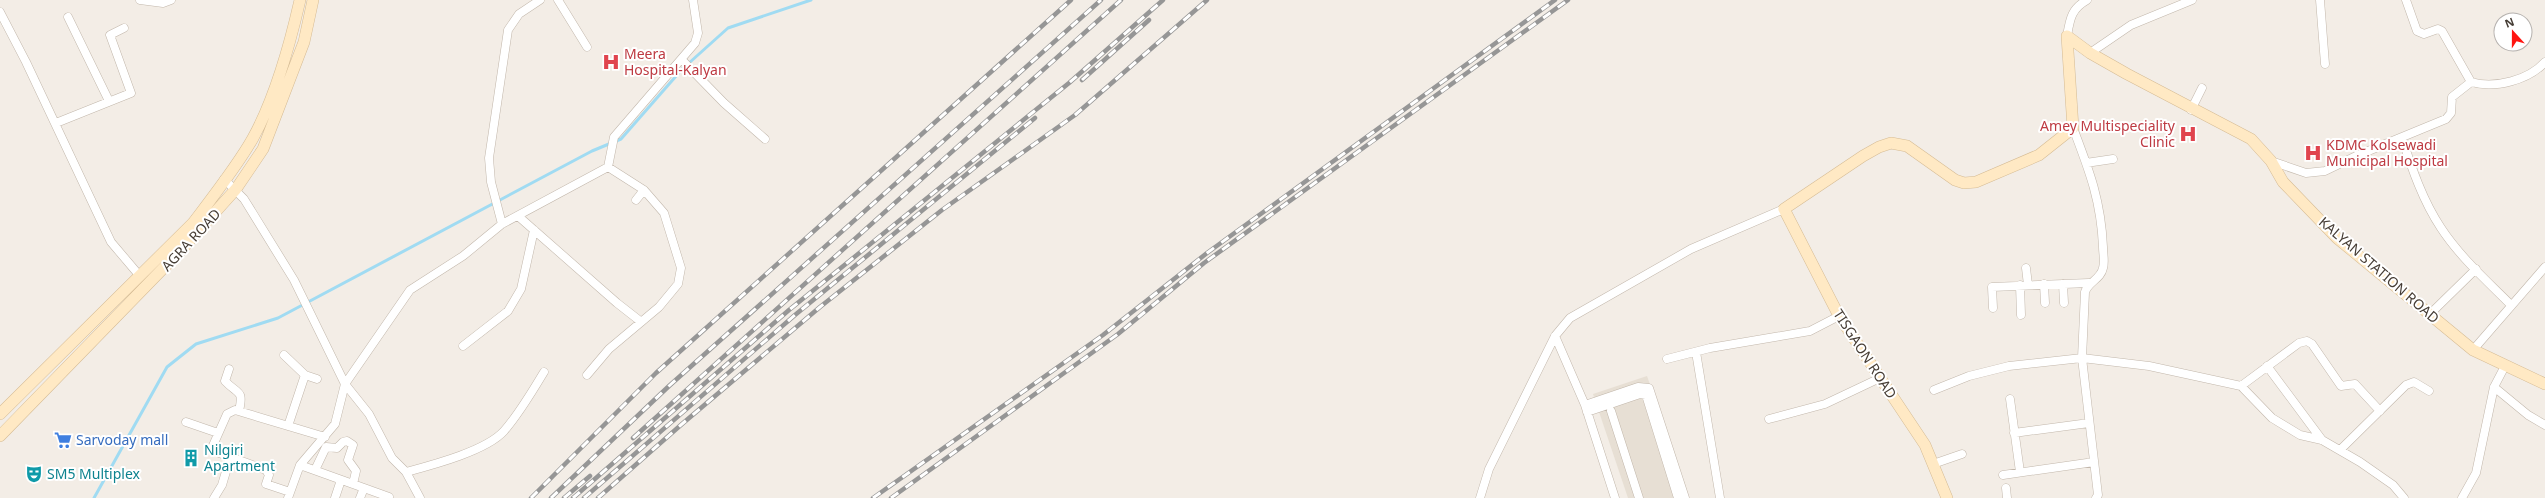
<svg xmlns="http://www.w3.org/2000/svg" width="2545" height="498" font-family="'Noto Sans',sans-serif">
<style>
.residential{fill:#e7dfd4}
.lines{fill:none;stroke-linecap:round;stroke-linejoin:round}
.stream{stroke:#a0dbf2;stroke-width:3}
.street-casing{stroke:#c2b7ab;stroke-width:9}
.secondary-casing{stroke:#d5bb94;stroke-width:12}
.street{stroke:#fff;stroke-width:8}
.secondary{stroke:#ffe9c4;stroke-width:11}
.rail-casing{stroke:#969696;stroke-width:4.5}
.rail{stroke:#fff;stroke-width:3;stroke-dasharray:9;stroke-linecap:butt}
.labels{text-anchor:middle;stroke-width:4;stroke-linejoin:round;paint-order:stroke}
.health-label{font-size:14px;fill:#be3a42;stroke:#fff;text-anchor:start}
.street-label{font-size:14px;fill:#463d35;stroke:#fff}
.shop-label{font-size:14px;fill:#366cbe;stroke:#fff;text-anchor:start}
.culture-label{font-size:14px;fill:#0d838f;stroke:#fff;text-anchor:start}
</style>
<rect width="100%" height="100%" fill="#f3ede6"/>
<!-- residential -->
<path class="residential" d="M1647,376L1689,498H1628L1593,394Z"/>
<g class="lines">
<!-- stream -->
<path class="stream" d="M689,63L728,28L811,0
M94,498L167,367L196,344L278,318L592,151L621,139L684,67"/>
<!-- street casing -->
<g class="street-casing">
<path id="street" d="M140,0L163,3L171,0
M558,0L587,47
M2320,0L2325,64
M2406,0L2417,31L2424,34L2438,29L2442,31L2471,82C2495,89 2529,80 2545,62
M0,12L26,62L111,242L139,275
M68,17L109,101
M2067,36C2070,19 2071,9 2087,0
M2090,53L2131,25L2192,0
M682,60L724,103L765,139
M2191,110L2202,88
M56,123L131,93L110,35L124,28
M2073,128C2089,170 2101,200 2103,247C2103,254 2105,262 2103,268C2101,279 2088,282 2085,292L2082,358L2098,495L2096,498
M2402,138C2412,169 2423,201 2441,228C2460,257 2487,281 2511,305
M2271,161L2306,173L2325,171L2356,156L2446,119L2451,113L2452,97L2471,82
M2086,163L2113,159
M608,167L614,137L695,43L698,33L693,0
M224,179L244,199L294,280L345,384L335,424L300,465L288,498
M636,200L644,190
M518,216L617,303L640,321
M502,224L491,182L489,158L508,30L519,14L540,0
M2026,268L2028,285
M2044,284L2045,303
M2063,284L2064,303
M2020,285L2021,315
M1993,308L1992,287L2089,283
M2430,314L2476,269
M1555,336L1585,405L1615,498
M463,346L508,311L521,289L534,230
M2473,350L2545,267
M1696,352L1720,498
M284,355L305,375L317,379
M1667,359L1710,348L1810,331L1839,316
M2267,366L2322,440
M229,369L225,381C238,395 244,389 239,411
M587,375L609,349L659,307L678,284L681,268L664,213L644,190L608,167
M2241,386L2299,343L2307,341L2312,344L2341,386L2355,384L2380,411
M2494,387L2528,415L2545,425
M1934,390L1969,376L2009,366L2082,358L2149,366L2241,386L2272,418L2300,435L2322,440L2360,462L2393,485L2404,498
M2010,399L2020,472
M1585,405L1638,387L1649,388L1685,498
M1611,411L1639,498
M1587,412L1640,394L1646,395L1678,498
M1769,419L1825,404L1880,378
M186,422L218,433
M288,426L305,375
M2014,433L2089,423
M2340,450L2406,385L2414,382L2429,391
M1933,464L1962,454
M300,465L364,488L360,498
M315,470L326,447L337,448L343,442L347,441L353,445L348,460L356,471L353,484
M406,472C432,465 486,451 504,431C519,414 532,392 544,372
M2003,475L2094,462
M364,488L389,497
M2006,488L2007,498
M290,492L266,484L269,475L266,470L211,450L227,414L235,410L325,437
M214,498L222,485L230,458
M335,498L341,480
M420,498L406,472L392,458L369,414L345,384L410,290L463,256L502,224L608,167
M1480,498L1489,469L1555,336L1570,318L1691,249L1784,209
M2462,498L2476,473L2494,387L2505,366"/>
</g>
<!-- secondary casing -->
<g class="secondary-casing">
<path id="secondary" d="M2067,36L2090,53L2127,74L2251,139L2271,161L2283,182L2337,238L2473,350L2545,384
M0,414L193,223C212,198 238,165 253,138C275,98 290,44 300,0
M0,436L181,250L236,189L263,149L304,42L313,0
M1947,498L1925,445L1839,316L1784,209L1863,156L1879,147L1891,143L1907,146L1955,180L1964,183L1976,182L2039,155L2073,128L2067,36"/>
</g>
<!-- street -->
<use href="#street" class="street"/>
<!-- secondary -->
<use href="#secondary" class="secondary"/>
<!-- rail casing -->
<g class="rail-casing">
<path id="rail" d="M1082,80L1149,20
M633,438L1121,0
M531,498L656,373L1071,0
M551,498L669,386L1101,0
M564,498L590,476
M573,498L789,310L1069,83L1163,0
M584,498L795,315L1035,118
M598,498L682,424L820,307L942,210L1075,115L1207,0
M873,498L1103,335L1207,253L1555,0
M891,498L1118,334L1204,263L1568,0"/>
</g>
<!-- rail -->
<use href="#rail" class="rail"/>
</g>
<!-- icons -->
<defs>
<g id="hospital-bare" transform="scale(1.38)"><path d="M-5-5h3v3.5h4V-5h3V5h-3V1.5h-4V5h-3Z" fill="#e0444e" stroke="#fff" stroke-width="2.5" paint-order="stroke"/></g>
<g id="supermarket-bare" transform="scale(1.38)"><path d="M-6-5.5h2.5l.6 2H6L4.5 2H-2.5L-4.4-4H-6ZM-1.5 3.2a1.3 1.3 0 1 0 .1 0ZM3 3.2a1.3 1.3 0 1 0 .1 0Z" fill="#3f7fe0" stroke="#fff" stroke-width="2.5" paint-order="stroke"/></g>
<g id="building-bare" transform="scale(1.38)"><path d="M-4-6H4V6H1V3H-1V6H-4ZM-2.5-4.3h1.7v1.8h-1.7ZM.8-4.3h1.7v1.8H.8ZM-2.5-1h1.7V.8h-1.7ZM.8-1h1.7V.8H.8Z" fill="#0f9aa8" stroke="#fff" stroke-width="2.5" paint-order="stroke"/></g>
<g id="theatre-bare" transform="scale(1.38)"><path d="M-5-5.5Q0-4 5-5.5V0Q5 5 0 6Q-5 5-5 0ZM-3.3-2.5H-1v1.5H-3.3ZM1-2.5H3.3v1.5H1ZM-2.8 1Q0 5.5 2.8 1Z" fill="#0f9aa8" stroke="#fff" stroke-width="2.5" paint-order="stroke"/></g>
</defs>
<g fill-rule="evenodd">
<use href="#hospital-bare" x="611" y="62"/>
<use href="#hospital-bare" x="2188" y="134"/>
<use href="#hospital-bare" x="2313" y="153"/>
<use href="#supermarket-bare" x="63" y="440"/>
<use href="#building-bare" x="191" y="458"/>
<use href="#theatre-bare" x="34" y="474"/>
</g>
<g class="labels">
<!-- health labels -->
<g class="health-label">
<text x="624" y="59">Meera<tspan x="624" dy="16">Hospital-Kalyan</tspan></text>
<text x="2175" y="131" text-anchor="end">Amey Multispeciality<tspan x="2175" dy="16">Clinic</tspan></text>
<text x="2326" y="150">KDMC Kolsewadi<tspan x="2326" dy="16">Municipal Hospital</tspan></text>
</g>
<!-- street labels -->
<g class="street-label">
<text transform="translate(191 240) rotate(-47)" y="5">AGRA ROAD</text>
<text transform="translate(2379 270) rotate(41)" y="5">KALYAN STATION ROAD</text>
<text transform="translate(1865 354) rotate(57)" y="5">TISGAON ROAD</text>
</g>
<!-- shop labels -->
<g class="shop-label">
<text x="76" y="445">Sarvoday mall</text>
</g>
<!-- culture labels -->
<g class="culture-label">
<text x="204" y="455">Nilgiri<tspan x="204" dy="16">Apartment</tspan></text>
<text x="47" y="479">SM5 Multiplex</text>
</g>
</g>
<!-- north arrow -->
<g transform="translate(2513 32) rotate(339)"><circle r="19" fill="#ffffff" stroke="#b5b1ae"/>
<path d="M0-3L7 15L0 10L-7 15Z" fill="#ff1511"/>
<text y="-6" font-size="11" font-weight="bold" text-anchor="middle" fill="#463d35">N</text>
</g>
</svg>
